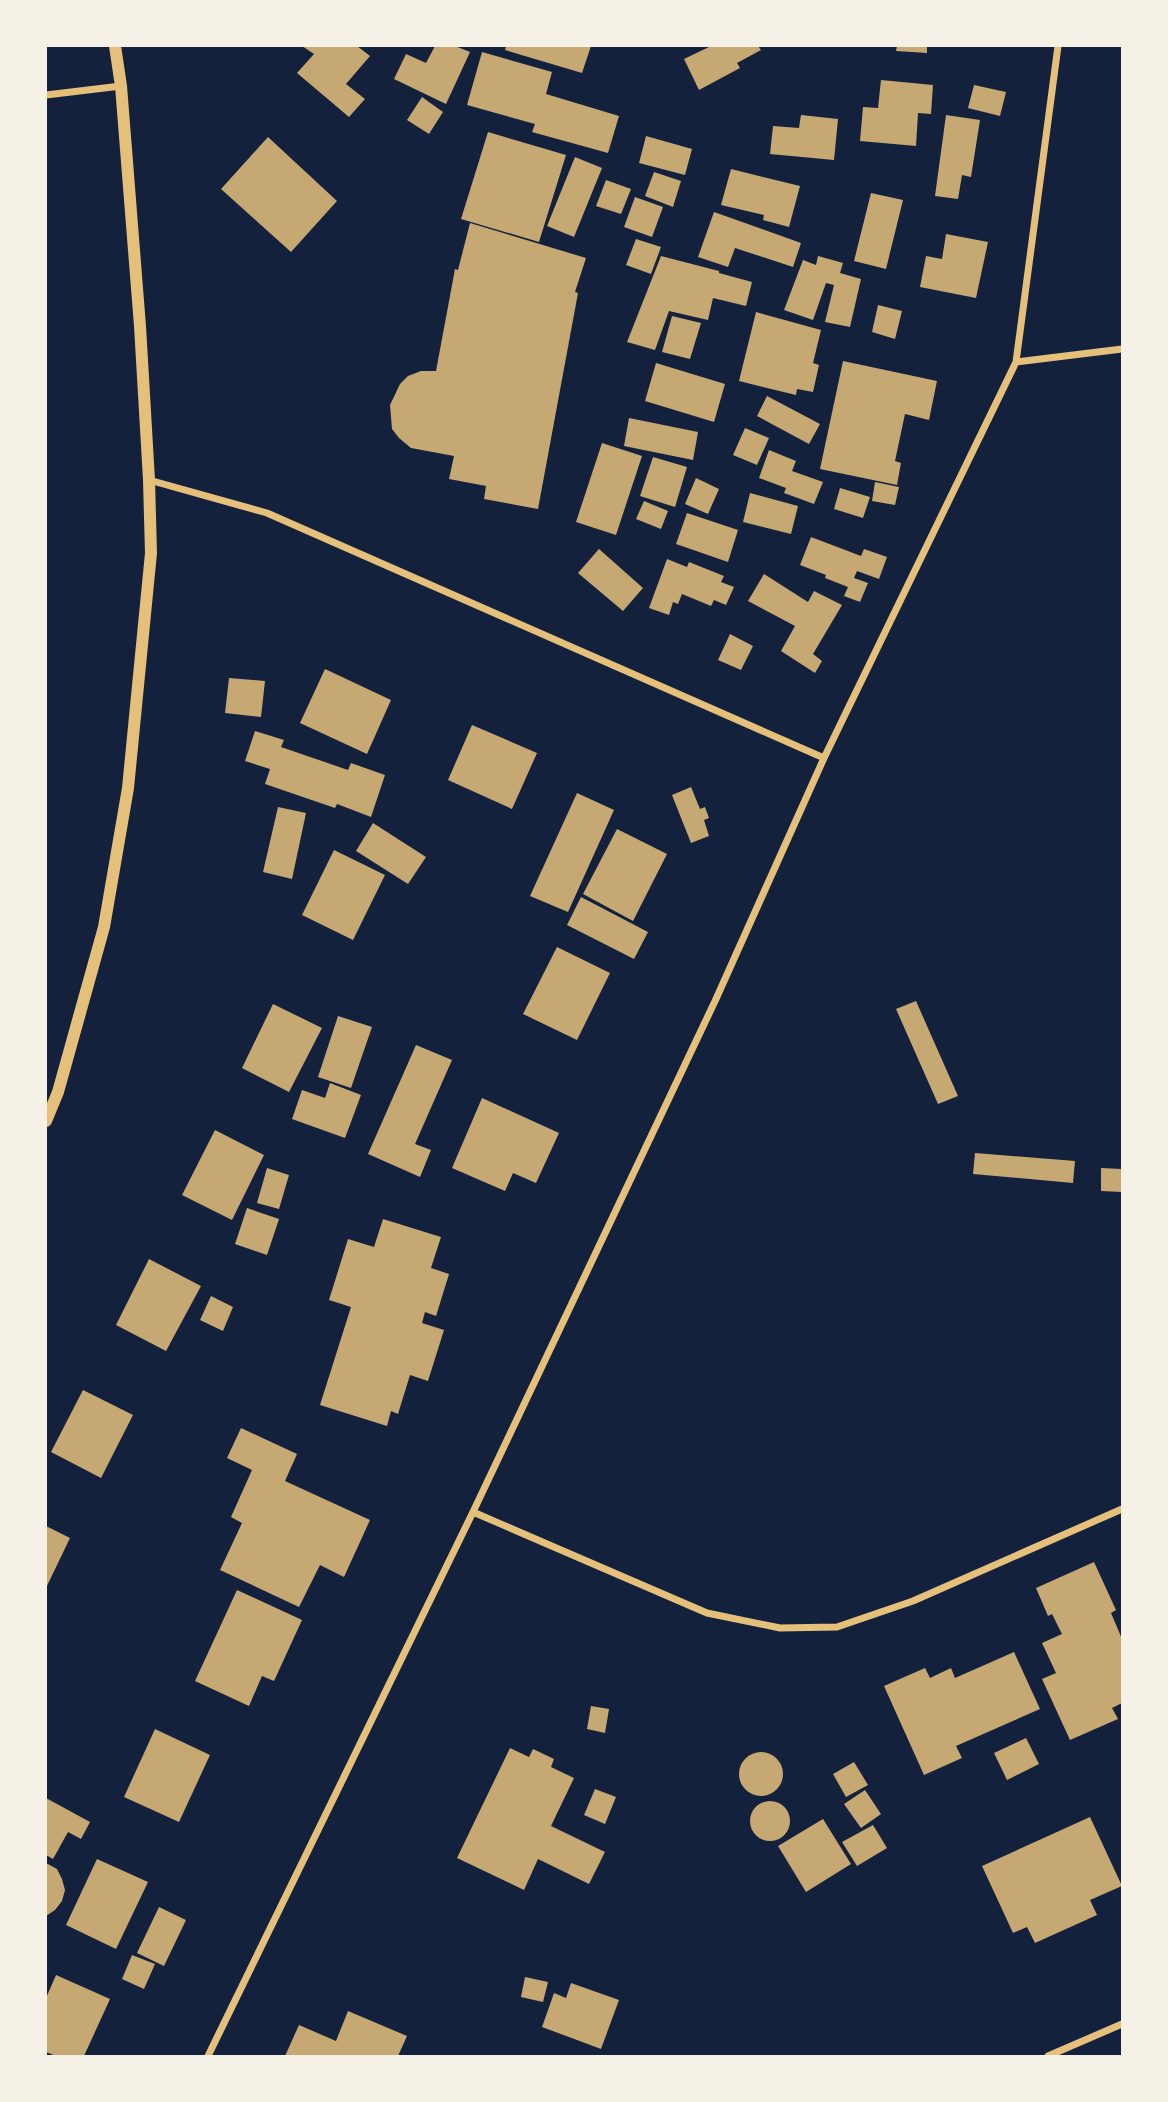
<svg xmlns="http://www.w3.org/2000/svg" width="1168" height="2102" font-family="'Source Sans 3',sans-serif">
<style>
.building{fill:#c6a872}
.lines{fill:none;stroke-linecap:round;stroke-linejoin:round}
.minor{stroke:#e5c07b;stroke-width:7}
.tertiary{stroke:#e5c07b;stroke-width:12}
</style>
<rect width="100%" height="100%" fill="#14213d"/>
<!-- building -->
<path class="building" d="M302,46H357L370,56L346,84L365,99L349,117L297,73L314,54Z
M435,46H455L470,52L446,104L394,79L406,54L426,63Z
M506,46H591L582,73L505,50Z
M711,46H758L761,50L737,63L740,68L699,90L684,59Z
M897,46H927V53L896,51Z
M482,52L552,72L546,94L619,116L608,153L532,132L535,124L467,105Z
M881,80L933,85L931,114L918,113L916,146L860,141L863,107L878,108Z
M974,85L1006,92L1000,116L968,108Z
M422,97L443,112L429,134L407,120Z
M801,115L838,119L834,160L770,154L773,126L799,128Z
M946,115L980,120L971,177L962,175L958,199L935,196Z
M488,132L566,155L539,242L461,219Z
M646,136L692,149L685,175L639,163Z
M268,137L337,201L291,252L221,189Z
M575,157L602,168L574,237L547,226Z
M731,169L800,186L789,227L763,220L764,215L721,205Z
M654,172L681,181L673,207L645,196Z
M606,180L631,189L621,214L596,206Z
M871,193L903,200L886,269L854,261Z
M635,197L663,207L652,237L624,227Z
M714,212L801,243L793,267L735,248L728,267L698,257Z
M470,223L586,258L575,292L578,293L538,509L484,499L486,486L449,479L454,456L411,448L399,438L392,429L390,405L400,384L408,376L421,371H436L455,269L458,270Z
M946,234L988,242L976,298L920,287L926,256L942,259Z
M636,239L661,247L651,274L626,265Z
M661,256L719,271V273L752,282L746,306L713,298L708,320L669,311L655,350L627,342Z
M818,256L843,263L840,273L861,279L850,327L825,322L834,285L826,283L813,320L784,310L803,260L816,265Z
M878,305L902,311L895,339L872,332Z
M756,312L821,330L813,363L819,365L813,392L797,389L796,395L739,381Z
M672,316L701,323L690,359L662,352Z
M843,361L937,381L929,420L905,414L895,461L901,463L897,485L820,469Z
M656,363L725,384L714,422L645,401Z
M767,396L820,424L809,444L757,416Z
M629,418L698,432L693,460L624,446Z
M745,428L769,438L757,465L733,455Z
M602,443L642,456L616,535L576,522Z
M769,450L796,461L792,471L823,482L814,504L784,493L786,488L759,478Z
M653,457L687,467L675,507L640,496Z
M696,478L719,489L708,514L685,504Z
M875,482L899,487L895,505L872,501Z
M840,488L870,497L863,518L834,509Z
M750,493L798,506L791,534L743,522Z
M644,501L668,511L661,529L636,519Z
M687,513L738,530L728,562L676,544Z
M811,537L861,556L864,549L887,557L879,579L857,571L854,578L868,583L860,602L844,596L848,587L825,578L826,575L800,565Z
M599,549L643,588L623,611L578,573Z
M667,559L687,567L689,562L724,576L721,582L734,587L726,605L714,600L711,606L682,594L678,604L673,602L669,615L649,608Z
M764,574L808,602L814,591L842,605L813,654L822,661L815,673L781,651L795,626L748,601Z
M730,634L753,646L741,670L718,660Z
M325,669L391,700L367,754L300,723Z
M229,678L265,681L261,717L225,713Z
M472,725L537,753L512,809L448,780Z
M255,731L284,740L281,747L348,770L351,763L385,775L371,817L337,804L335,808L265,784L270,769L245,761Z
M691,787L700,809L705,807L709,818L704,820L709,836L691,843L672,795Z
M577,793L614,810L568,912L530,896Z
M278,807L306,813L292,879L263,872Z
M373,823L426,857L408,884L356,851Z
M617,829L667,854L633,921L583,894Z
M334,850L385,875L353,940L302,915Z
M581,897L648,932L634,959L567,925Z
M557,947L610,973L577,1040L523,1014Z
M916,1001L958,1096L938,1104L896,1009Z
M273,1004L322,1028L289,1092L242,1068Z
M338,1016L372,1027L351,1088L318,1077Z
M416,1045L452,1060L415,1144L431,1150L420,1177L368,1154Z
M330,1083L361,1095L345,1138L292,1119L302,1090L325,1098Z
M482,1098L559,1133L536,1183L513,1173L505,1191L452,1168Z
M215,1130L264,1155L232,1220L182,1195Z
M975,1153L1075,1161L1073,1183L973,1174Z
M267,1168L289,1175L279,1209L257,1203Z
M1101,1168L1122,1169V1192L1101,1191Z
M247,1208L279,1219L267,1255L235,1244Z
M383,1219L441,1237L431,1268L449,1274L436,1316L425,1312L422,1323L444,1330L428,1381L410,1375L398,1414L391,1411L387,1426L320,1405L351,1307L329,1300L348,1239L374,1247Z
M149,1259L201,1286L166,1351L116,1325Z
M211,1296L233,1307L223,1331L200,1320Z
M83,1390L133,1415L101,1478L51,1452Z
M241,1428L297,1454L285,1481L370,1520L344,1577L320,1565L299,1607L220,1570L242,1523L231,1517L252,1470L227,1458Z
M46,1526L70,1538L46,1588Z
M1094,1562L1116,1610L1111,1613L1122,1639V1703L1112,1708L1118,1719L1070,1740L1042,1679L1056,1673L1042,1643L1062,1634L1052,1614L1048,1616L1036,1588Z
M237,1590L302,1620L274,1681L262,1676L249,1706L195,1681Z
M1014,1652L1040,1709L956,1746L962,1758L924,1775L884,1686L925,1668L930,1678L951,1668L955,1678Z
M591,1706L609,1709L605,1733L587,1729Z
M155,1729L210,1755L179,1822L124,1797Z
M1026,1738L1039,1764L1007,1780L994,1753Z
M510,1748L529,1757L533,1749L554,1759L551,1767L574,1778L551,1826L605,1852L589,1884L538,1859L524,1890L457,1858Z
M739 1774a22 22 0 1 1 44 0a22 22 0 1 1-44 0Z
M854,1762L868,1785L846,1797L833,1774Z
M595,1789L616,1797L605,1824L584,1815Z
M865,1790L881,1814L861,1828L844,1804Z
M46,1798L90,1822L81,1839L68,1832L53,1859L46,1855Z
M750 1821a20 20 0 1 1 40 0a20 20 0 1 1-40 0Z
M1090,1817L1122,1886L1090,1900L1097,1915L1035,1943L1027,1927L1013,1933L982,1866Z
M823,1819L851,1864L806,1892L778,1846Z
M873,1825L887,1848L857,1866L842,1842Z
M97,1859L148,1882L116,1949L66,1925Z
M46,1863L57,1869L62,1879L65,1890L62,1901L55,1910L46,1916Z
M159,1907L186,1920L164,1966L137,1953Z
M132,1955L155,1964L144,1989L122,1979Z
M56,1975L110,1999L84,2056H56L46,2052V1998Z
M525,1977L548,1982L543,2002L521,1997Z
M571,1983L619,2000L601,2049L542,2027L554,1993L566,1998Z
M348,2011L407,2036L398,2056H285L299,2025L336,2041Z"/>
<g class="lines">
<!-- minor -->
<path class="minor" d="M46,95L121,86
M1016,362L1122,349
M149,480L267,513L824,758
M473,1512L707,1613L780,1628L837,1627L913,1601L1122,1509
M208,2056L473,1512L716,999L824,758L1016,362L1058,46
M1048,2056L1122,2024"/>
<!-- tertiary -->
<path class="tertiary" d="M46,1121L58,1092L104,927L128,788L151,553L149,480L140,326L121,86L115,46"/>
</g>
<!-- border -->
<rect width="1168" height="2102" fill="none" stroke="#f6f1e7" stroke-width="94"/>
</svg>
